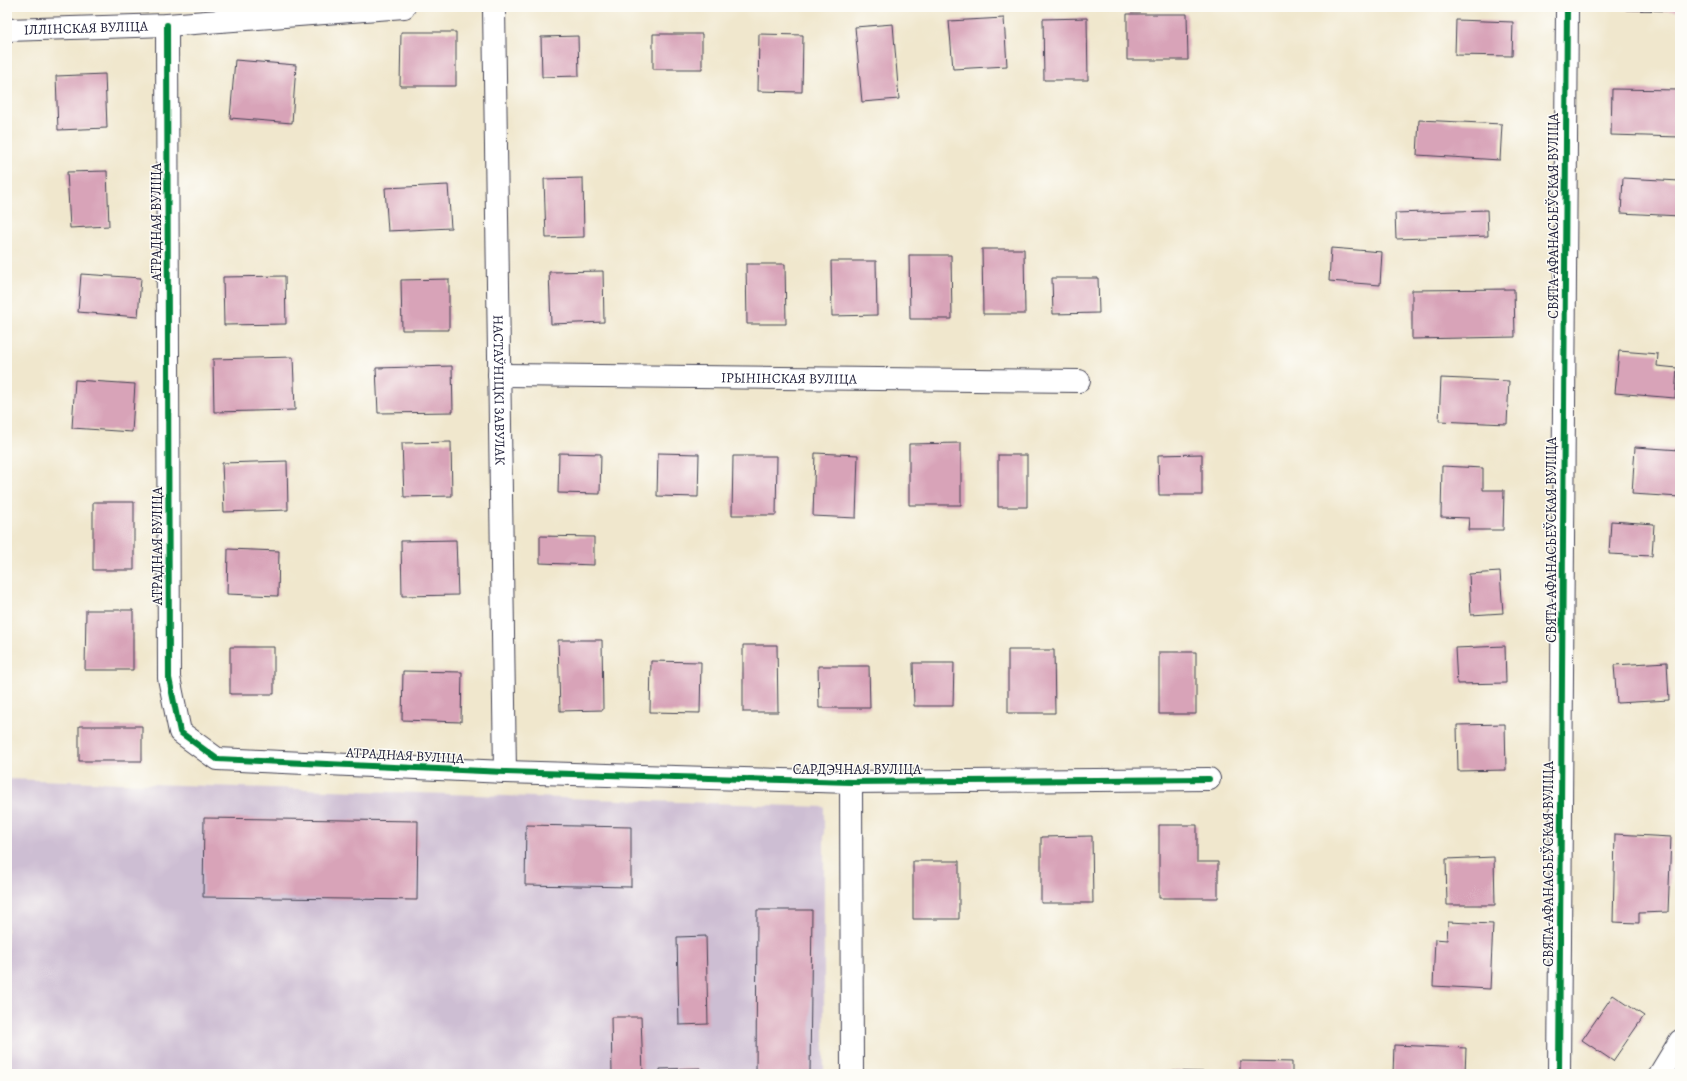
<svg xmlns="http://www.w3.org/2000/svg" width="1687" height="1081" font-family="Alegreya,serif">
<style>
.industrial{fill:#cdbed3}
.building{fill:#d8a3b8}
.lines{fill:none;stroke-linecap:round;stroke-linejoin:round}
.minor-casing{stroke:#414051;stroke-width:24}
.minor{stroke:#fff;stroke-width:22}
.cycleway-casing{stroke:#fdfcf7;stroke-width:8}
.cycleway{stroke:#00873e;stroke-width:6}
.labels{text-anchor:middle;stroke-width:3;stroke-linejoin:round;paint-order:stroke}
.street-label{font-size:14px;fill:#22223b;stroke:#fdfcf7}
</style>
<rect width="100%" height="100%" fill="#fdfcf7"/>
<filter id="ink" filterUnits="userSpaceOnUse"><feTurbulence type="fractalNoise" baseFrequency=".025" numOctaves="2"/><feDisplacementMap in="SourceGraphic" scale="8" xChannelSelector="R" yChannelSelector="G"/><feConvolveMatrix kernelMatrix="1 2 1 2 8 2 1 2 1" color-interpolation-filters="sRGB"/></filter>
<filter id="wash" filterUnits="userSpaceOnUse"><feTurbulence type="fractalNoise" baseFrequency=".012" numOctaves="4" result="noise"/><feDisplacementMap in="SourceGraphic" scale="16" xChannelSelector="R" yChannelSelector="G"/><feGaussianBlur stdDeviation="0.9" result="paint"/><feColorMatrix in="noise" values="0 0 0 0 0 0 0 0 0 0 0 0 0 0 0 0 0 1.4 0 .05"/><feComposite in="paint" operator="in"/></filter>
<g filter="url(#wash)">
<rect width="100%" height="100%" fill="#f0e7cd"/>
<!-- industrial -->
<path class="industrial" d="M7,779L824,807V1074H7Z"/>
<g id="blocks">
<!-- building -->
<path class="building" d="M1626,7H1680V11L1626,10Z
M1127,14H1187L1188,60H1127Z
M1004,18L1007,66L953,69L949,21Z
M1087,18L1088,80H1044L1043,19Z
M1456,20L1513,22L1512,56L1455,55Z
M893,24L899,99L862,102L855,27Z
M401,32H456V86H400Z
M653,34H702V69H653Z
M759,34L803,35L802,92L758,91Z
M578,36L579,76L542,77L541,37Z
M235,60L296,65L292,123L230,118Z
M105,74L107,128L58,130L56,76Z
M1612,89L1680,90V137L1611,135Z
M1419,120L1502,124L1500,160L1417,155Z
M107,171L109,226L70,228L67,172Z
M583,178L584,237L546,238L544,179Z
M1623,178L1680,181V216L1621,213Z
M448,185L451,228L388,231L385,188Z
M1487,210L1488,236L1396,239L1395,213Z
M1331,248L1382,252L1380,285L1329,281Z
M982,249H1024L1025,314H983Z
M909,255H951L952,319H910Z
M831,261H876L877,315L832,316Z
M746,264H785L786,324H747Z
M603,271L604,322L551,324L549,272Z
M81,274L141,278L138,317L78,312Z
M285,276L286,324L224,325L223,277Z
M1052,278H1098L1099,313L1053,314Z
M449,279V330H402L401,280Z
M1514,289L1515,337L1412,339V290Z
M1619,351L1658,354L1657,366L1677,368L1675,398L1615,393Z
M293,357L295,410L214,412L213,359Z
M452,366L453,412L378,413L376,368Z
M1441,378L1509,381L1507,424L1439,421Z
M75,380L135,384L132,432L72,428Z
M451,442L452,496L404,497L402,443Z
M961,443V505H909V444Z
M1635,447L1680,450V497L1632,494Z
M559,453L601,454L600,494L558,493Z
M658,453L699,454L698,497L657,496Z
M815,453L858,455L856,518L813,516Z
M1202,454V495H1159L1158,455Z
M998,455H1027V507H998Z
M733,456H777L776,515H732Z
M287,461L288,510L224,512L222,463Z
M1442,466L1483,468V490H1504L1503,530H1468L1469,518L1441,517Z
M93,502H134V570H93Z
M1611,521L1654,524L1652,556L1609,554Z
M540,536L594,537V565L540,563Z
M456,540L458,595L402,596L401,541Z
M228,549L279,551L278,596L227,594Z
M1500,572L1503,613L1471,615L1469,574Z
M86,610H133V670H85Z
M558,640H602L603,710L560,711Z
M743,645H777L778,712H743Z
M1505,646L1506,683L1457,684L1455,648Z
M230,647H274V694H230Z
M1008,650H1054L1055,713H1008Z
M1159,652H1196V714H1159Z
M651,661L701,662L700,713L650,712Z
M1667,662L1669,700L1617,703L1614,665Z
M913,663H954L953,706H914Z
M818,666H869L870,708H819Z
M403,671L462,672L461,722L402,720Z
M1505,724L1506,770L1458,771L1457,725Z
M79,726H142V761H79Z
M204,818L418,821L417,900L203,897Z
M526,825L631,827V887L525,885Z
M1159,825H1197V862H1218V898H1159Z
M1615,834L1671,837L1668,912L1639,913V923L1613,922Z
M1092,836L1093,903H1041V837Z
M1494,857L1495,905H1447L1446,859Z
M913,861H959V919H913Z
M757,910H812L810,1074H756Z
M1448,922L1493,924L1490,989L1433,986L1435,939L1447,940Z
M706,936L708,1024L679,1025L677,937Z
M1613,995L1644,1016L1613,1061L1582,1040Z
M611,1017H641L643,1074H612Z
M1394,1045L1466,1048L1465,1074H1393Z
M1240,1061L1292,1062V1074H1240Z
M700,1068V1074H660V1069Z
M1165,1071L1207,1072V1074H1165Z"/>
</g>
</g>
<g filter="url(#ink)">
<use href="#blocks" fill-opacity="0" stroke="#414051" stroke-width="1"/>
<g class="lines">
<!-- minor casing -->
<g class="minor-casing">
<g id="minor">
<path id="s1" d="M494,7L505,772"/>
<path d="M167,25L169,678L180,732L217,759L505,772L851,782L1209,779"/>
<path id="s2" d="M7,30L167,25L404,7"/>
<path id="s3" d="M499,375L1079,381"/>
<path d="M851,782L852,1074"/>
<path d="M1559,1074L1567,7"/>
<path d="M1660,1074L1680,1041"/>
</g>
</g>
<!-- minor -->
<use href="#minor" class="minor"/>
<!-- cycleway casing -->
<g class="cycleway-casing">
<path id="cycleway" d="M167,25L169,678L180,732L217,759L505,772L851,782L1209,779
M1559,1074L1567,7"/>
</g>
<!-- cycleway -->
<use href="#cycleway" class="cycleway"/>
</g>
</g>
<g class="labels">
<!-- street labels -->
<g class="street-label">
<text dy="5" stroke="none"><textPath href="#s2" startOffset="79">ІЛЛІНСКАЯ ВУЛІЦА</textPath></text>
<text transform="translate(1553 216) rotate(-90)" y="5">СВЯТА-АФАНАСЬЕЎСКАЯ ВУЛІЦА</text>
<text transform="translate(156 222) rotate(-90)" y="5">АТРАДНАЯ ВУЛІЦА</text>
<text dy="5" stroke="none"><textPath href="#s3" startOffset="290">ІРЫНІНСКАЯ ВУЛІЦА</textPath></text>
<text dy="5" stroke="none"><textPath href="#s1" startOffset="383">НАСТАЎНІЦКІ ЗАВУЛАК</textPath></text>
<text transform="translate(1551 540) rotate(-90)" y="5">СВЯТА-АФАНАСЬЕЎСКАЯ ВУЛІЦА</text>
<text transform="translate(157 546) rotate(-90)" y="5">АТРАДНАЯ ВУЛІЦА</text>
<text transform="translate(405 755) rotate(3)" y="5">АТРАДНАЯ ВУЛІЦА</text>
<text x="857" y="774">САРДЭЧНАЯ ВУЛІЦА</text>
<text transform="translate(1548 864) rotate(-90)" y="5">СВЯТА-АФАНАСЬЕЎСКАЯ ВУЛІЦА</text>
</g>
</g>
<!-- margin -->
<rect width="1687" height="1081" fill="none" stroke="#fdfcf7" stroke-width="24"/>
</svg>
